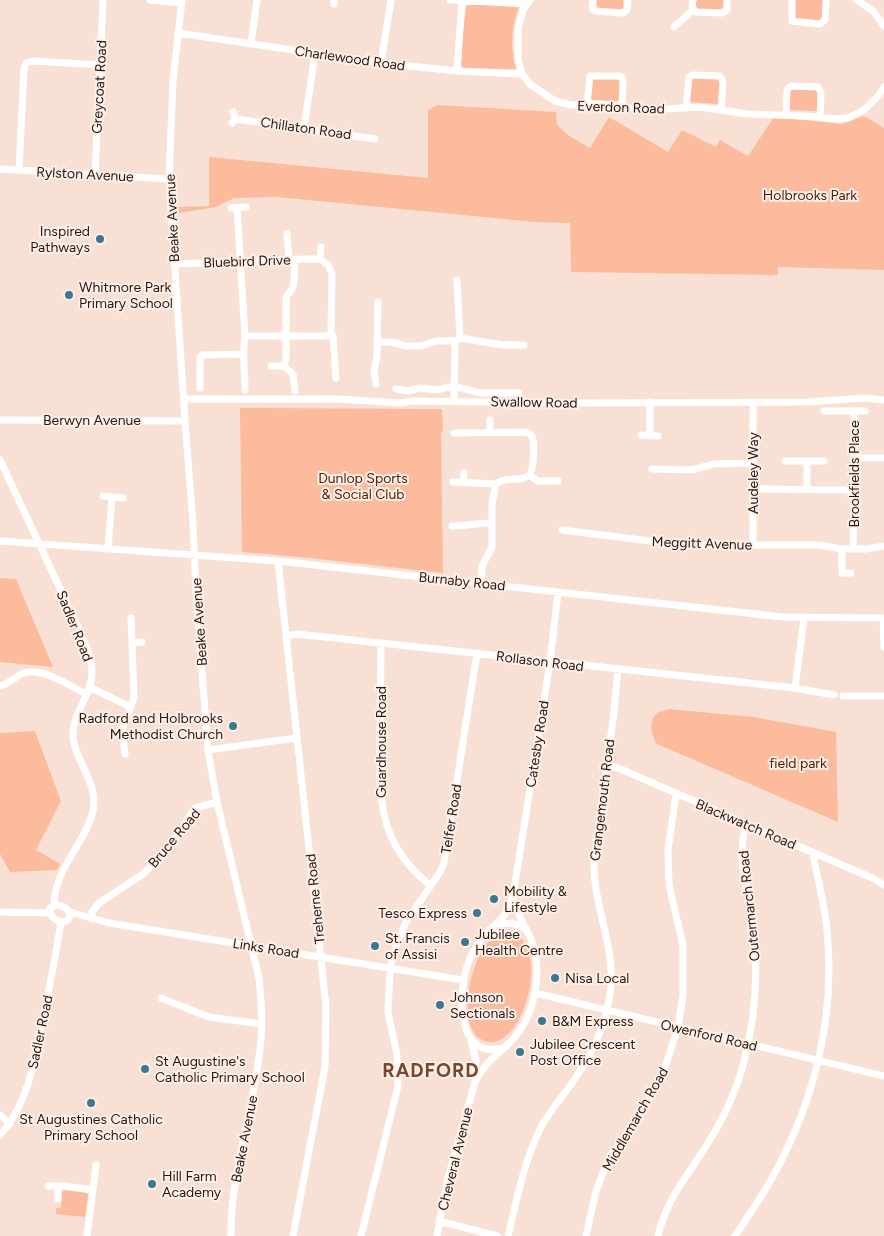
<svg xmlns="http://www.w3.org/2000/svg" width="884" height="1236" font-family="Figtree,sans-serif">
<style>
.green{fill:#fbbb9c}
.lines{fill:none;stroke-linecap:round;stroke-linejoin:round}
.minor{stroke:#fff;stroke-width:7}
.poi-dot{fill:#3d7890;stroke:#fdf0ea;stroke-width:2}
.labels{text-anchor:middle;stroke-width:4;stroke-linejoin:round;paint-order:stroke}
.street-label{font-size:14px;fill:#2b160b;stroke:#fdf0ea}
.park-label{font-size:14px;fill:#512003;stroke:#fdf0ea}
.poi-label{font-size:14px;fill:#2b160b;stroke:#fdf0ea;text-anchor:start}
.district-label{font-size:19px;font-weight:bold;letter-spacing:1px;fill:#7a472d;stroke:#fdf0ea}
</style>
<rect width="100%" height="100%" fill="#f9e0d4"/>
<!-- green -->
<path class="green" d="M596,0H623V8L620,10L598,8Z
M696,0H724L722,10L697,9L695,7Z
M795,0H823L822,20L820,21L795,19Z
M467,4L519,6C511,28 510,47 516,69L464,68L461,65L462,36Z
M594,78L618,79L620,81L619,100L617,101L592,100L591,98L592,79Z
M693,78L719,79L720,81L719,103L717,104L692,102L690,101L691,80Z
M792,88L817,90L819,92L817,111L789,110L790,90Z
M437,105L556,112L557,125L568,135L590,148L609,117L668,152L682,130L716,147L720,140L748,156L774,117L842,124L864,116L884,128V270L778,267V275L571,272L570,223L535,222L277,197L234,198L216,207L179,213L178,207L209,206V157L428,178V110Z
M240,408L442,409L443,429L441,433L443,573L310,558L242,552Z
M0,578L16,579L53,667L0,662Z
M669,709L754,717L836,732L838,822L657,744C651,735 648,721 657,713C660,711 666,710 669,709Z
M35,731L61,801L36,850L60,864L57,870L10,872L0,854V733Z
M502,931C555,930 527,1047 489,1042C450,1037 470,944 502,931Z
M65,1190L87,1193L88,1196L85,1217L56,1214V1208H61L62,1192Z"/>
<g class="lines">
<!-- minor -->
<path class="minor" d="M150,0L182,3
M182,0L173,80L169,179L185,421L193,524L196,594L208,750L217,802L259,978C261,998 263,1019 261,1039C256,1105 230,1171 231,1236
M334,0V4
M450,0L527,4
M530,0L523,10L518,29V59L522,74L531,85L555,101L571,105L600,104L648,110L699,107L748,114L805,116L838,119L848,118L864,110L879,95L884,87
M593,0L592,8L595,11L623,13L627,10L628,0
M693,0L692,7L696,12L722,13L727,10V0
M792,0V21L820,24L825,20L826,0
M857,0L873,11L884,26
M674,27L693,10
M178,33L381,63L457,71L522,74
M251,43L257,0
M381,63L391,0
M457,71L462,1
M587,105L590,76H618L622,77L623,82L622,107
M686,108L689,77L693,75L719,76L721,78L723,82L721,109
M786,115L787,91L789,87L792,86L818,87L821,93L820,117
M236,119L375,139
M232,123L236,119L233,112
M304,128L315,54
M0,169L169,179
M19,170L24,69L26,63L33,61L100,65
M95,175L103,0
M231,208L246,207
M237,208L245,336C242,354 245,372 245,390
M287,234L289,259
M320,259L321,247
M174,264L306,259H320L328,265L332,273L331,334L333,336L336,378
M245,336H327L331,334
M460,338L502,345H524
M377,342H391L406,346H421L436,341H455
M271,366H284L293,374L295,391
M284,366L286,358V299L287,295C297,288 294,271 294,259
M376,384L374,371L377,356L378,302
M200,388V357L202,355L242,354
M396,389L408,391L420,388L438,390L448,387L462,388L480,393H519
M184,399H337L401,403L412,401L583,403L807,402L865,398L884,400
M454,402L455,341L460,338L457,280
M824,411H854
M0,420L185,421
M490,432V420
M454,433L526,432C529,433 530,434 532,436C535,442 534,470 529,475C521,483 507,475 496,484L492,503V547L482,566L481,583
M641,435L658,436
M650,436V402
M857,458L854,454V411H865
M857,458H884
M0,460L79,629C84,642 92,657 92,672C92,696 71,714 73,738C76,762 99,785 93,811C85,844 54,869 54,905
M785,461H824
M652,469L692,470L714,464L753,463
M529,475L538,481H558
M453,482L496,484
M463,482L464,473
M753,489L851,490
M807,489V461
M103,496L123,498
M452,526C466,526 478,523 492,523
M562,530L683,545H819L842,549H866L884,546
M0,541L278,561L783,617L884,618
M753,545V402
M108,549L112,497
M842,549V573H851
M853,549L854,493L851,490L854,486V461L857,458
M278,561L326,1006L325,1067L293,1236
M883,618L884,647
M286,636L297,634L795,688L834,695
M132,643L142,642
M381,643C381,674 380,705 380,736C379,796 377,844 430,885
M0,686C10,684 15,676 24,673C42,667 70,686 86,694
M89,687L131,707
M795,688L804,618
M843,696H884
M208,750L297,738
M125,754L122,730L134,698L131,618
M607,765L618,768L872,878L884,885
M57,905C63,906 69,908 70,916L67,921L60,922C53,919 49,915 50,908Z
M0,912L50,913
M70,912L109,923L463,980
M92,919V912L99,903L143,874L166,851L195,808L217,802
M497,924L512,923L526,929
M535,993L884,1076
M161,998L209,1017L262,1024
M505,1047C453,1064 457,984 471,956C476,947 482,937 489,930C495,925 501,921 505,914C509,909 511,902 513,896L550,662L558,592
M475,1082C485,1061 499,1055 513,1039C536,1013 543,972 531,939C529,934 526,930 524,925C519,916 516,907 513,897
M0,1115L10,1124
M0,1135C29,1103 35,1058 43,1017C50,986 56,954 61,922
M48,1186H64L93,1190
M58,1186V1199
M439,1221L497,1236
M87,1236L96,1165
M361,1236L398,1086L397,1055L388,1012L390,969L396,946L406,922L440,872L444,863L477,653
M437,1236L448,1178L475,1082L476,1060L471,1041
M508,1236C517,1199 524,1161 541,1127C552,1107 568,1091 580,1071C595,1048 606,1022 610,994C617,946 592,906 594,859L613,720L618,669
M586,1236L596,1191L603,1173L610,1156L641,1113L662,1076L678,1028L683,995V945L669,885L668,850L676,794
M658,1236C667,1197 688,1176 708,1143C725,1116 739,1085 746,1053C755,1015 758,975 754,936C750,899 735,861 746,824
M735,1236C753,1210 771,1183 784,1155C818,1086 835,1008 827,931C825,904 817,879 813,853"/>
</g>
<!-- markers -->
<g class="poi-dot">
<circle cx="100" cy="239" r="5"/>
<circle cx="69" cy="295" r="5"/>
<circle cx="233" cy="726" r="5"/>
<circle cx="494" cy="899" r="5"/>
<circle cx="477" cy="913" r="5"/>
<circle cx="465" cy="942" r="5"/>
<circle cx="375" cy="946" r="5"/>
<circle cx="555" cy="978" r="5"/>
<circle cx="440" cy="1005" r="5"/>
<circle cx="542" cy="1021" r="5"/>
<circle cx="520" cy="1052" r="5"/>
<circle cx="145" cy="1069" r="5"/>
<circle cx="91" cy="1103" r="5"/>
<circle cx="152" cy="1184" r="5"/>
</g>
<g class="labels">
<!-- street labels -->
<g class="street-label">
<text transform="translate(350 58) rotate(8)" y="5">Charlewood Road</text>
<text transform="translate(99 87) rotate(-87)" y="5">Greycoat Road</text>
<text transform="translate(621 107) rotate(2)" y="5">Everdon Road</text>
<text transform="translate(306 128) rotate(8)" y="5">Chillaton Road</text>
<text transform="translate(85 174) rotate(3)" y="5">Rylston Avenue</text>
<text transform="translate(172 218) rotate(-93)" y="5">Beake Avenue</text>
<text transform="translate(247 261) rotate(-2)" y="5">Bluebird Drive</text>
<text transform="translate(534 402) rotate(1)" y="5">Swallow Road</text>
<text x="92" y="425">Berwyn Avenue</text>
<text transform="translate(753 473) rotate(-90)" y="5">Audeley Way</text>
<text transform="translate(854 474) rotate(-90)" y="5">Brookfields Place</text>
<text transform="translate(702 543) rotate(2)" y="5">Meggitt Avenue</text>
<text transform="translate(462 581) rotate(6)" y="5">Burnaby Road</text>
<text transform="translate(199 622) rotate(-94)" y="5">Beake Avenue</text>
<text transform="translate(75 626) rotate(68)" y="5">Sadler Road</text>
<text transform="translate(540 661) rotate(7)" y="5">Rollason Road</text>
<text transform="translate(381 742) rotate(-90)" y="5">Guardhouse Road</text>
<text transform="translate(537 744) rotate(-81)" y="5">Catesby Road</text>
<text transform="translate(602 800) rotate(-83)" y="5">Grangemouth Road</text>
<text transform="translate(451 819) rotate(-81)" y="5">Telfer Road</text>
<text transform="translate(746 824) rotate(23)" y="5">Blackwatch Road</text>
<text transform="translate(174 838) rotate(-50)" y="5">Bruce Road</text>
<text transform="translate(315 899) rotate(-96)" y="5">Treherne Road</text>
<text transform="translate(749 906) rotate(-96)" y="5">Outermarch Road</text>
<text transform="translate(266 948) rotate(9)" y="5">Links Road</text>
<text transform="translate(40 1032) rotate(-78)" y="5">Sadler Road</text>
<text transform="translate(709 1035) rotate(13)" y="5">Owenford Road</text>
<text transform="translate(635 1119) rotate(-60)" y="5">Middlemarch Road</text>
<text transform="translate(244 1139) rotate(-79)" y="5">Beake Avenue</text>
<text transform="translate(455 1159) rotate(-76)" y="5">Cheveral Avenue</text>
</g>
<!-- park labels -->
<g class="park-label">
<text x="810" y="200">Holbrooks Park</text>
<text x="363" y="483">Dunlop Sports<tspan x="363" dy="16">&amp; Social Club</tspan></text>
<text x="798" y="768">field park</text>
</g>
<!-- poi labels -->
<g class="poi-label">
<text x="90" y="236" text-anchor="end">Inspired<tspan x="90" dy="16">Pathways</tspan></text>
<text x="79" y="292">Whitmore Park<tspan x="79" dy="16">Primary School</tspan></text>
<text x="223" y="723" text-anchor="end">Radford and Holbrooks<tspan x="223" dy="16">Methodist Church</tspan></text>
<text x="504" y="896">Mobility &amp;<tspan x="504" dy="16">Lifestyle</tspan></text>
<text x="467" y="918" text-anchor="end">Tesco Express</text>
<text x="475" y="939">Jubilee<tspan x="475" dy="16">Health Centre</tspan></text>
<text x="385" y="943">St. Francis<tspan x="385" dy="16">of Assisi</tspan></text>
<text x="565" y="983">Nisa Local</text>
<text x="450" y="1002">Johnson<tspan x="450" dy="16">Sectionals</tspan></text>
<text x="552" y="1026">B&amp;M Express</text>
<text x="530" y="1049">Jubilee Crescent<tspan x="530" dy="16">Post Office</tspan></text>
<text x="155" y="1066">St Augustine's<tspan x="155" dy="16">Catholic Primary School</tspan></text>
<text x="91" y="1124" text-anchor="middle">St Augustines Catholic<tspan x="91" dy="16">Primary School</tspan></text>
<text x="162" y="1181">Hill Farm<tspan x="162" dy="16">Academy</tspan></text>
</g>
<!-- district labels -->
<g class="district-label">
<text x="431" y="1077">RADFORD</text>
</g>
</g>
</svg>
